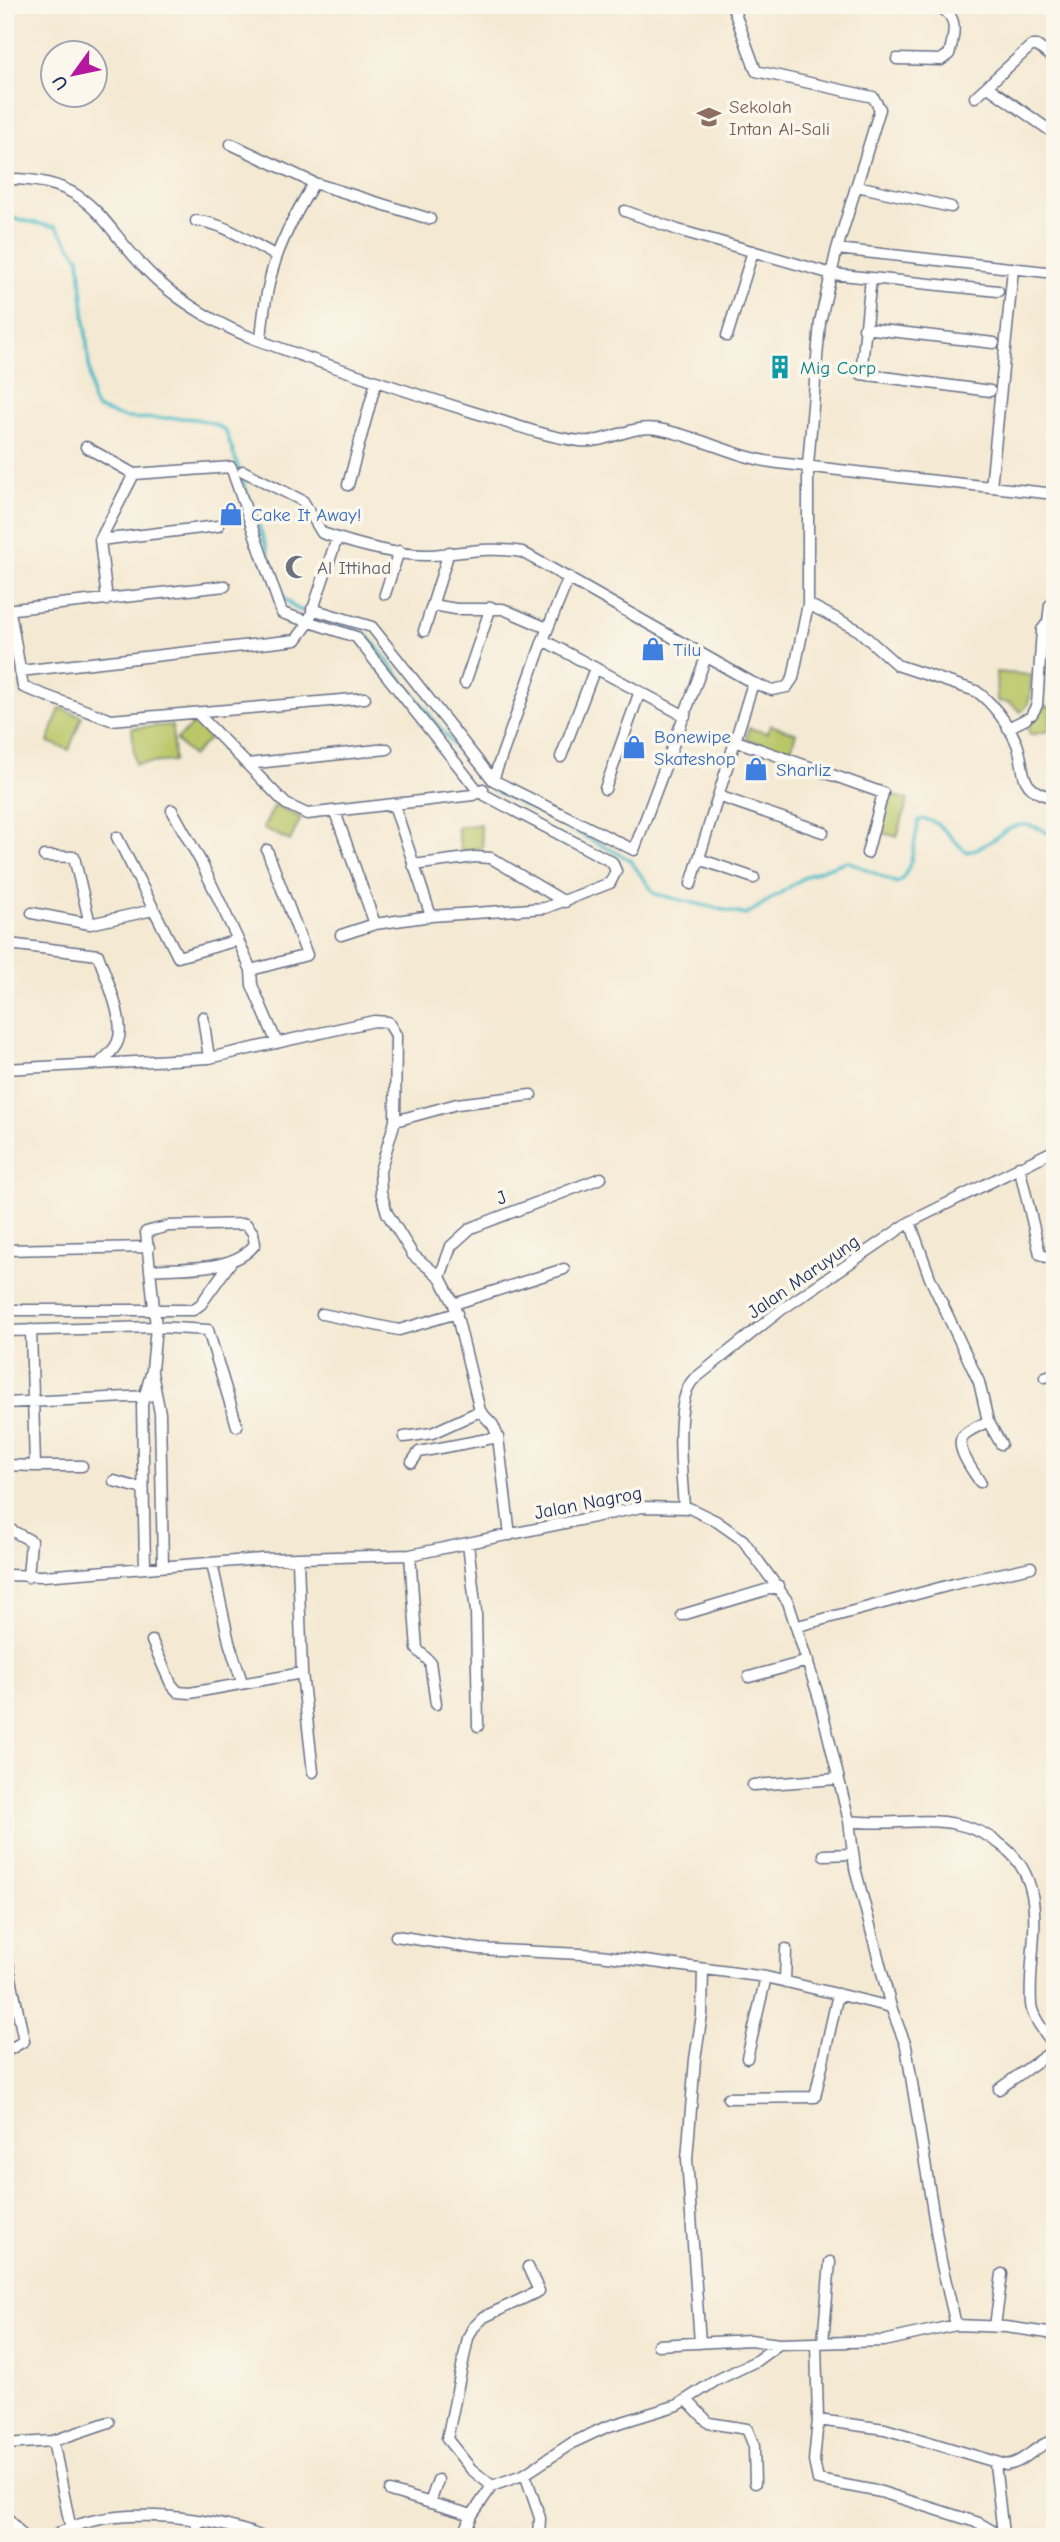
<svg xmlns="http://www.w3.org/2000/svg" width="1060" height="2542" font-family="'Comic Neue',sans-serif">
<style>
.green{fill:#b9c769;stroke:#6a7b64;stroke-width:2}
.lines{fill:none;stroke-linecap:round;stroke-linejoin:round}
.stream{stroke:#4ebcc7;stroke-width:3.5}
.street-casing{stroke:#677087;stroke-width:13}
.street{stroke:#fff;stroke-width:10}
.labels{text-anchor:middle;stroke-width:7;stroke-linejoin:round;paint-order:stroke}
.education-label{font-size:19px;fill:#785e54;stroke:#fbf7ec;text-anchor:start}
.culture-label{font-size:19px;fill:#0d838f;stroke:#fbf7ec;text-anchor:start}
.shop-label{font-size:19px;fill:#366cbe;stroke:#fbf7ec;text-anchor:start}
.worship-label{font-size:19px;fill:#5b616d;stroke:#fbf7ec;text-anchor:start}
.street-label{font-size:19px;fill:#1b2f5e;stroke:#fbf7ec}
</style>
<rect width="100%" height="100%" fill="#fbf7ec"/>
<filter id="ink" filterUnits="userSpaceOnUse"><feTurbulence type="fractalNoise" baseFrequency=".0143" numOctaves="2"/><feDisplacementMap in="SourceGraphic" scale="14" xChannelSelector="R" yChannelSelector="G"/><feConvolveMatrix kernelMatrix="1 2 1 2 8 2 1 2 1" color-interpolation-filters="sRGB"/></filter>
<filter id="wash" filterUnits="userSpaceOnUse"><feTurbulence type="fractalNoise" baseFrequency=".00686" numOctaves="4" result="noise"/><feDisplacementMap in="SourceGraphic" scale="28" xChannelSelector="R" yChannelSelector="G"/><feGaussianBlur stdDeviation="1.57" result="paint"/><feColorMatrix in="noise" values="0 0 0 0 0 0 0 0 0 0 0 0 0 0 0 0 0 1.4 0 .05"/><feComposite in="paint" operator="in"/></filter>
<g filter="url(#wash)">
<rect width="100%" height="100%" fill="#f4e9d2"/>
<!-- green -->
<path class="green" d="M996,672L1031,675C1030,689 1033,703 1021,712L1010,703L997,701Z
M1042,706L1051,707L1049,731L1030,735L1027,725L1034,721Z
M60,708L82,716L69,750L48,742Z
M195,722L210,738L192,756L176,740Z
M172,725L174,761L135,764L132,728Z
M770,725L796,733L790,753L746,739L749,728L767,733Z
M891,795L908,800L897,837L880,832Z
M275,805L301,818L290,841L263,828Z
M480,824L483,847L461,851L457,827Z"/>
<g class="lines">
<!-- stream -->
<path class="stream" d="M5,217L56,227L79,257L92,399L96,408C107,412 118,417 128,418C157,421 203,410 226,432L284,598L295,608L367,635L481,780L493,790L629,859L655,894L746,915L808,875L847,861L897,883C914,872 914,838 919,820C938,816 952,841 967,852C1007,842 1007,806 1055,837"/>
</g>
</g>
<g filter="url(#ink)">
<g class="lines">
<!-- street casing -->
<g class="street-casing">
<path id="street" d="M824,7L850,5
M897,59L941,60L949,54C956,31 959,11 931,5
M988,87L1055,134
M975,97L1031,46H1037L1055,59
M231,144L314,183C279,240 266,273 261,340
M5,179C99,177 101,231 158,281C185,305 221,326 255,339C328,366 402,390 476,413C510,423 545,437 580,441C607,444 630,424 658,429C699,436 736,458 778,463C870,474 963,484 1055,494
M314,183L430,219
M857,186L951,207
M625,211L678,230L832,274L998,291
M196,221C224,222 250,243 275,255
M837,249L1055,273
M871,278L861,374L990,391
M864,328L994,343
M727,336L753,251
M86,447L134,474
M243,471L303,501L322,533C354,544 396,556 430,555C462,553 489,546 522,552L753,683L772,690L787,687L793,678L808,604V465L820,322L837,249L880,109L873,97L756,71L732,5
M134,474L231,467L282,613L356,637L479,792L612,862L616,871L610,883L545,908L431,916L375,924L341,935
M348,485L376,382
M991,487L1013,269
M100,540L218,526
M385,594L399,551
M107,600L100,540L134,474
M808,604L858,630L897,665L976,691C992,702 1009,725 1017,744C1027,770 1015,790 1055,798
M433,605L456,609H503L547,628
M312,609L372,627L493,780L634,850L706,657
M5,610L225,586
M10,611L23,687L111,720L365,698
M424,631L449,552
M543,640L685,716
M20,671L296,640L308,624L337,538
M465,683L491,607
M198,714L286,804L307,814L473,795L483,789
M1032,714L1037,705L1042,630L1048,622L1050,605L1055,602
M1008,728L1026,719
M736,741L883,793L867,853
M561,757L595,668
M247,764L387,749
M493,780L543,640L569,577
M605,789L639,694
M718,796L823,832
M394,805L431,916
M172,810L201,862L238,940L251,970L252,985L277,1043
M335,812L375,924
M117,837L178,957L238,940
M44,856L74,857L90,924
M699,859L754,878
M413,865L475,857L491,858L565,902
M691,884L753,683
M32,913L90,924L153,910
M9,944L98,955C105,975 126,1022 118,1041C115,1050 107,1056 101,1062
M251,970L307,955L267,850
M203,1017L209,1058
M5,1069L209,1058L374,1021L388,1022L396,1035L395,1121L380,1171L381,1192L387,1213L413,1255L440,1277L454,1304L480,1411L493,1425L498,1437L510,1535
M395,1121L457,1104L531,1095
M1019,1166L1040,1254L1055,1261
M910,1222L930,1278L979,1382L988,1421L1001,1444
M5,1250L149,1247
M440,1277L451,1246L471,1228L601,1178
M454,1304L564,1269
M5,1310H193L201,1304L231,1262
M322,1314L399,1330L457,1313
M5,1331L156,1327L208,1330L237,1426
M152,1373L160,1413L163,1565
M1045,1377L1055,1374
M5,1403L149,1396
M404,1437L432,1433L480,1411
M412,1462L419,1452L498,1437
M5,1465L35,1466L31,1330
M35,1466H82
M114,1481L143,1489
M980,1482C974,1472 954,1447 963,1436C968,1430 982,1425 988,1421
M684,1507C682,1478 673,1402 693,1380L781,1310L910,1222L1055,1150
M9,1529L31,1541L28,1577
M468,1544L476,1612L478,1726
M410,1555L417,1649L430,1662L436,1704
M298,1559L302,1673L313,1772
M212,1563L229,1642L242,1682
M145,1567L142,1405L152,1370L156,1327L146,1232L169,1226L246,1224L253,1233L255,1244C234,1272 184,1267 152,1270
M5,1575L43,1576L261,1559L410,1555L642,1507L689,1508L716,1521L743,1540L788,1602L819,1698L849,1821C884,1826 923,1817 956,1824C971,1827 988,1835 1000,1844C1054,1883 1027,1949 1031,2004C1032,2018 1047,2035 1055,2046
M682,1615L779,1586
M798,1626L954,1584L1031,1567
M152,1641L171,1684L178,1692L190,1693L302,1673
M749,1677L808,1661
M753,1785L837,1779
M849,1821L855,1868L891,2007L906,2046L941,2261L956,2325
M824,1855L853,1854
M396,1936L479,1949L600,1955L766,1977L891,2007
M5,1949L24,2041L5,2052
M785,1982L786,1949
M747,2058L766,1977
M999,2089L1055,2049
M728,2098L815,2097L838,1994
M995,2326L1002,2274
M823,2342L830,2262
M700,2343L687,2159L695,2059L702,2015L703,1969
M816,2343L818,2420L814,2461L818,2480L881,2492L979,2523L1003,2537
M658,2345L750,2340L779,2344L884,2341L956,2325L1006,2327L1055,2334
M687,2400L709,2423L747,2429L754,2446L755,2483
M818,2420L885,2429L1006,2465C1025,2463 1036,2444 1055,2440
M53,2441L109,2422
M5,2444L53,2441L70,2525
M995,2464L1003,2534
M525,2474L540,2518L539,2537
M492,2486L471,2469L447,2439L468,2338L473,2328L484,2317L539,2291L528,2267
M390,2491L472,2515
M430,2503L438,2480
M5,2515L24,2537
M53,2537C104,2503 207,2515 263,2537
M196,2537L197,2522
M463,2537L472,2515L492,2486L525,2474L572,2443L606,2427L678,2405L715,2381L756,2361L779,2344"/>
</g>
<!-- street -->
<use href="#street" class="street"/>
</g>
</g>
<!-- icons -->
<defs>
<g id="school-bare" transform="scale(1.89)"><path d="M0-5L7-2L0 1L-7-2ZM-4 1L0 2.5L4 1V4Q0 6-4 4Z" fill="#8d6e63" stroke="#fbf7ec" stroke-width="2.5" paint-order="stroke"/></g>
<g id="building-bare" transform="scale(1.89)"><path d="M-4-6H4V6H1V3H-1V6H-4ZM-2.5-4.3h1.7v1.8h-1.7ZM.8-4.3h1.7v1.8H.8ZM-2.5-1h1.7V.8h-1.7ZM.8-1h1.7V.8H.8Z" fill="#0f9aa8" stroke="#fbf7ec" stroke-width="2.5" paint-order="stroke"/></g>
<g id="shop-bare" transform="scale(1.89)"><path d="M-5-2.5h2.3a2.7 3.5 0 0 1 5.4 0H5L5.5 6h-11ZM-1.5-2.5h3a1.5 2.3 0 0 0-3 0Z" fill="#3f7fe0" stroke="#fbf7ec" stroke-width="2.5" paint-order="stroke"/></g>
<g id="mosque-bare" transform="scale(1.89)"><path d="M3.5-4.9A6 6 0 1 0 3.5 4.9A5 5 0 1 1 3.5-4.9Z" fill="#6b7280" stroke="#fbf7ec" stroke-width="2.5" paint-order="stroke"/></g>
</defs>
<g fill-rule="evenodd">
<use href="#school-bare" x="709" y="117"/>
<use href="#building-bare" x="780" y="367"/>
<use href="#shop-bare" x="231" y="514"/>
<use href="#mosque-bare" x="297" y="567"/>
<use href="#shop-bare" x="653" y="649"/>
<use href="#shop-bare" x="634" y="747"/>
<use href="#shop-bare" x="756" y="769"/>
</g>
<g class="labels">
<!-- education labels -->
<g class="education-label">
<text x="729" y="113">Sekolah<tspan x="729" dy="22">Intan Al-Sali</tspan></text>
</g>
<!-- culture labels -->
<g class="culture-label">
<text x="800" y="374">Mig Corp</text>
</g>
<!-- shop labels -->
<g class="shop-label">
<text x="251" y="521">Cake It Away!</text>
<text x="673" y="656">Tilu</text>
<text x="654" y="743">Bonewipe<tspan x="654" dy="22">Skateshop</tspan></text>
<text x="776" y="776">Sharliz</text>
</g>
<!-- worship labels -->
<g class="worship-label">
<text x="317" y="574">Al Ittihad</text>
</g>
<!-- street labels -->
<g class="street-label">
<text transform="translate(501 1197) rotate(-21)" y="7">J</text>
<text transform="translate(803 1276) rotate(-35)" y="7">Jalan Maruyung</text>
<text transform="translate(588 1502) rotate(-11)" y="7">Jalan Nagrog</text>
</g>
</g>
<!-- margin -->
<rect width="1060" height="2542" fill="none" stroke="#fbf7ec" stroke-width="28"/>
<!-- north arrow -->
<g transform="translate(74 74) rotate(237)"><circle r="33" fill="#fbf7ec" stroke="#a1a7b3" stroke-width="2"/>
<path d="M0-5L12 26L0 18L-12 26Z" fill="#b5179e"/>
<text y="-10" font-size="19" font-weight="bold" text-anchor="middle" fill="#1b2f5e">U</text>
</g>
</svg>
